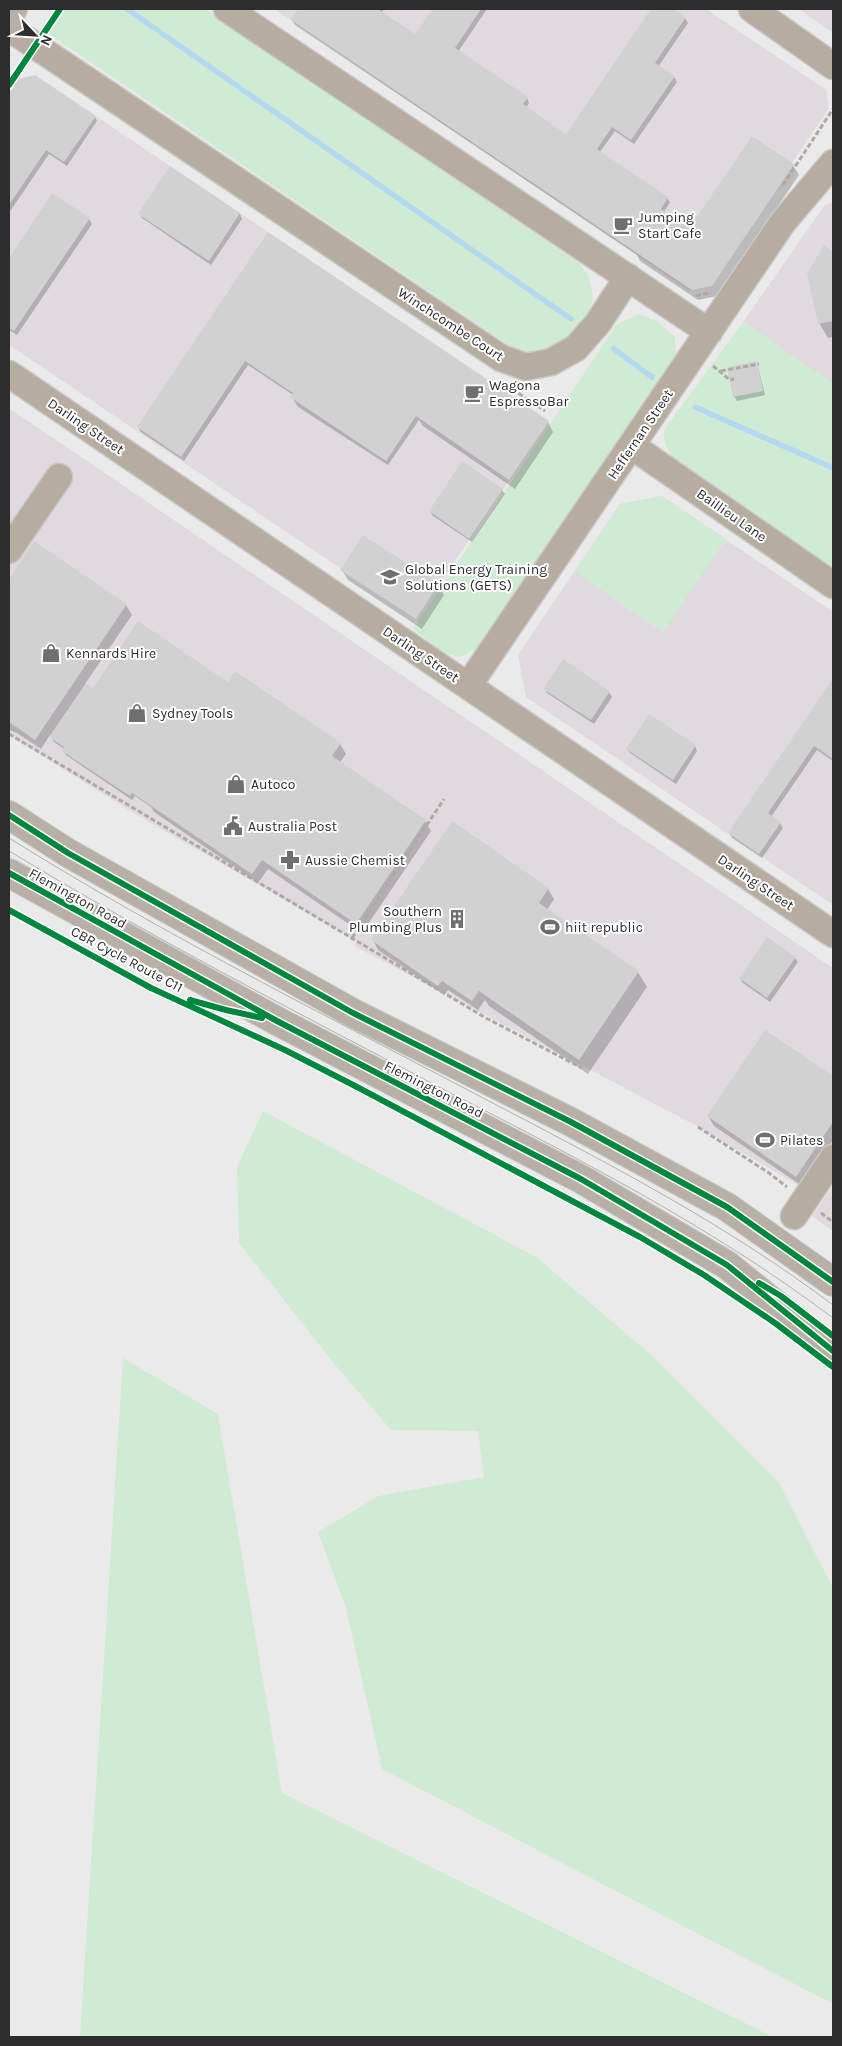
<svg xmlns="http://www.w3.org/2000/svg" width="842" height="2046" font-family="Karla,sans-serif">
<style>
.built{fill:#e0dadf}
.green{fill:#d0ebd3}
.shadow{fill:#0003}
.lines{fill:none;stroke-linecap:round;stroke-linejoin:round}
.stream{stroke:#b5d8f1;stroke-width:5.5}
.building{fill:#d2d1d1}
.minor-casing{stroke:#c9c8c9;stroke-width:29}
.major-casing{stroke:#c9c8c9;stroke-width:30}
.path{stroke:#afa9a2;stroke-width:3;stroke-dasharray:5 2.5;stroke-linecap:butt}
.minor{stroke:#b6ada0;stroke-width:26}
.major{stroke:#b8b0a7;stroke-width:28}
.tram{stroke:#b5b0aa;stroke-width:1}
.cycleway-casing{stroke:#fff;stroke-width:9}
.cycleway{stroke:#00873e;stroke-width:6}
.labels{text-anchor:middle;stroke-width:4;stroke-linejoin:round;paint-order:stroke}
.poi-label{font-size:14px;fill:#2e2d2e;stroke:#fff;text-anchor:start}
.street-label{font-size:14px;fill:#2e2d2e;stroke:#fff}
</style>
<rect width="100%" height="100%" fill="#ebeaeb"/>
<!-- built -->
<path class="built" d="M274,9H706L826,90L829,108L708,287L689,291Z
M798,9H833V33L799,9Z
M35,75L549,421L416,619L9,345V94L19,79Z
M833,202V384L743,322L824,206Z
M9,408L833,968V1143L803,1188L695,1125L354,946L357,941L135,814L9,735Z
M662,496L833,612V905L526,697L518,655L620,504Z
M833,1186V1231L812,1216Z"/>
<!-- green -->
<path class="green" d="M63,9H206L580,264L589,277L593,297L589,311L567,343L533,355L519,352L47,33Z
M639,314L657,321L675,337L676,357L477,649L460,657L444,653L413,629L617,324Z
M743,322L833,384V568L680,465C669,455 663,446 664,430Z
M662,496L726,539L663,632L575,572L620,504Z
M263,1111L536,1257L647,1351L779,1483L833,1588V2004L382,1769L346,1608L318,1532L378,1496L484,1477L478,1431L391,1430L332,1361L239,1243L237,1167Z
M123,1358L218,1414L282,1793L773,2037H80Z"/>
<!-- shadow -->
<path class="shadow" d="M298,9H384L382,12L416,36L434,9H487L458,52L527,98L529,103L526,108L567,136L652,9H671L685,18L688,23L658,67L674,77L677,82L634,144L615,131L600,152L667,198L670,202L664,212L690,230L793,165L799,175L717,296L698,300L640,261L637,255L295,25L292,20L299,10Z
M20,80L95,117L97,121L67,166L49,154L9,213V96Z
M170,168L240,214L242,219L211,265L142,218L140,214Z
M53,195L89,219L92,224L17,335L9,330V260Z
M268,233L548,422L553,432L515,489L423,426L419,420L388,465L298,407L292,397L293,395L248,365L184,461L141,432L138,427Z
M825,247L833,253V337L828,338L819,323Z
M757,363L765,395L737,401L734,396Z
M502,490L505,494L472,542L433,516L430,511Z
M35,543L126,605L132,615L85,684L93,690L228,684L340,744L346,754L340,762L425,821L431,831L362,933L268,869L258,883L154,812L151,807L135,796L132,800L66,755L63,751L64,749L54,742L50,735L41,749L17,733L9,730V581Z
M342,570L438,585L444,595L422,629L348,580Z
M563,661L609,692L612,697L594,724L547,693L545,689Z
M833,680V761L817,750L771,817L780,823L783,828L762,858L732,838L730,834Z
M695,746L697,751L676,784L630,753L627,749Z
M548,889L554,899L547,910L638,972L647,987L588,1074L489,1006L485,1000L478,1010L448,990L444,995L378,950L373,940Z
M795,958L798,962L770,1002L743,983L740,978Z
M765,1032L833,1078V1140L802,1186L714,1126L708,1116Z"/>
<g class="lines">
<!-- stream -->
<path class="stream" d="M127,9L571,319
M614,349L652,377
M695,407L833,468"/>
</g>
<!-- building -->
<path class="building" d="M298,9H378L415,34L433,9H481L455,48L528,97L523,104L566,134L651,9H673L686,17L655,63L675,76L631,140L612,127L597,149L668,197L661,209L689,228L752,136L794,164L712,286L692,290L291,20Z
M35,75L96,116L64,162L46,150L9,205V94L19,79Z
M170,166L240,213L209,261L138,214Z
M52,193L90,218L14,331L9,328V258Z
M268,232L549,421L509,480L416,416L386,461L290,397L293,393L245,361L181,457L137,427Z
M824,245L833,252V321L818,324L807,273Z
M757,361L763,391L733,397L727,367Z
M462,461L503,489L469,539L429,511Z
M363,535L439,584L416,619L340,570Z
M34,541L127,604L35,740L9,722V579Z
M138,621L228,682L235,671L341,743L332,756L426,820L356,924L262,860L252,874L132,793L130,796L62,751L64,747L49,737L86,683L93,688Z
M563,659L610,691L591,720L543,689Z
M833,678V759L814,746L768,813L781,822L759,854L728,833Z
M649,714L696,745L673,780L626,749Z
M452,821L549,888L539,903L639,971L579,1060L479,991L472,1001L442,981L438,986L371,940Z
M767,937L796,957L767,998L739,978Z
M765,1030L833,1076V1122L796,1177L707,1116Z"/>
<g class="lines">
<!-- minor casing -->
<g class="minor-casing">
<path id="minor" d="M227,9L709,332
M752,9L833,66
M9,28L501,358L526,367L551,362L576,348L598,323L628,277
M9,374L833,934
M632,446L833,585
M9,550L59,477
M468,686L783,222L833,163
M794,1216L833,1158"/>
</g>
<!-- major casing -->
<g class="major-casing">
<path id="major" d="M9,15L13,9
M9,815L68,853L353,1013L571,1122L727,1207L833,1282
M9,873L277,1021L581,1179L727,1265L833,1351"/>
</g>
<!-- path -->
<path class="path" d="M783,185L833,109
M696,296L709,293
M713,366L730,380L734,379
M721,371L759,364
M506,385L545,411
M9,734L486,1018L582,1068
M352,938L444,799
M698,1127L769,1173L787,1187
M821,1213L833,1222"/>
<!-- minor -->
<use href="#minor" class="minor"/>
<!-- major -->
<use href="#major" class="major"/>
<!-- tram -->
<path class="tram" d="M9,838C169,938 339,1022 506,1110C619,1169 731,1228 833,1305
M9,851C149,936 294,1011 439,1087C575,1157 711,1226 833,1318"/>
<!-- cycleway casing -->
<g class="cycleway-casing">
<path id="cycleway" d="M9,85L60,9
M9,815L68,853L353,1013L571,1122L727,1207L833,1282
M9,873L277,1021L581,1179L727,1265L833,1351
M9,910L151,988L285,1050L359,1088L640,1237L704,1275L775,1323L833,1367
M190,1000L226,1010L262,1018
M759,1283L781,1296L833,1336"/>
</g>
<!-- cycleway -->
<use href="#cycleway" class="cycleway"/>
</g>
<!-- icons -->
<defs>
<g id="cafe-bare" transform="scale(1.5)"><path d="M-5.5-4.5H6V0H3Q3 3.5 0 3.5H-2.5Q-5.5 3.5-5.5 0ZM3-3.2v2h1.7v-2ZM-6 4.5H4V6H-6Z" fill="#706f70" stroke="#fff" stroke-width="2.5" paint-order="stroke"/></g>
<g id="university-bare" transform="scale(1.5)"><path d="M0-5L7-2L0 1L-7-2ZM-4 1L0 2.5L4 1V4Q0 6-4 4Z" fill="#706f70" stroke="#fff" stroke-width="2.5" paint-order="stroke"/></g>
<g id="shop-bare" transform="scale(1.5)"><path d="M-5-2.5h2.3a2.7 3.5 0 0 1 5.4 0H5L5.5 6h-11ZM-1.5-2.5h3a1.5 2.3 0 0 0-3 0Z" fill="#706f70" stroke="#fff" stroke-width="2.5" paint-order="stroke"/></g>
<g id="civic-bare" transform="scale(1.5)"><path d="M-.6-6.5H3V-4.5H.6V-3L4-1V1h2V6H-6V1h2V-1L-.6-3ZM-1.2 2.5V6h2.4V2.5Z" fill="#706f70" stroke="#fff" stroke-width="2.5" paint-order="stroke"/></g>
<g id="pharmacy-bare" transform="scale(1.5)"><path d="M-2-6h4v4h4v4h-4v4h-4v-4h-4v-4h4Z" fill="#706f70" stroke="#fff" stroke-width="2.5" paint-order="stroke"/></g>
<g id="building-bare" transform="scale(1.5)"><path d="M-4-6H4V6H1V3H-1V6H-4ZM-2.5-4.3h1.7v1.8h-1.7ZM.8-4.3h1.7v1.8H.8ZM-2.5-1h1.7V.8h-1.7ZM.8-1h1.7V.8H.8Z" fill="#706f70" stroke="#fff" stroke-width="2.5" paint-order="stroke"/></g>
<g id="stadium-bare" transform="scale(1.5)"><path d="M0-5a6.5 5 0 1 0 0 10a6.5 5 0 1 0 0-10ZM-3.5-1.8h7v3.6h-7Z" fill="#706f70" stroke="#fff" stroke-width="2.5" paint-order="stroke"/></g>
</defs>
<g fill-rule="evenodd">
<use href="#cafe-bare" x="623" y="225"/>
<use href="#cafe-bare" x="474" y="393"/>
<use href="#university-bare" x="390" y="577"/>
<use href="#shop-bare" x="51" y="653"/>
<use href="#shop-bare" x="137" y="713"/>
<use href="#shop-bare" x="236" y="784"/>
<use href="#civic-bare" x="233" y="826"/>
<use href="#pharmacy-bare" x="290" y="860"/>
<use href="#building-bare" x="457" y="919"/>
<use href="#stadium-bare" x="550" y="927"/>
<use href="#stadium-bare" x="765" y="1140"/>
</g>
<g class="labels">
<!-- poi labels -->
<g class="poi-label">
<text x="638" y="222">Jumping<tspan x="638" dy="16">Start Cafe</tspan></text>
<text x="489" y="390">Wagona<tspan x="489" dy="16">EspressoBar</tspan></text>
<text x="405" y="574">Global Energy Training<tspan x="405" dy="16">Solutions (GETS)</tspan></text>
<text x="66" y="658">Kennards Hire</text>
<text x="152" y="718">Sydney Tools</text>
<text x="251" y="789">Autoco</text>
<text x="248" y="831">Australia Post</text>
<text x="305" y="865">Aussie Chemist</text>
<text x="442" y="916" text-anchor="end">Southern<tspan x="442" dy="16">Plumbing Plus</tspan></text>
<text x="565" y="932">hiit republic</text>
<text x="780" y="1145">Pilates</text>
</g>
<!-- street labels -->
<g class="street-label">
<text transform="translate(451 324) rotate(33)" y="5">Winchcombe Court</text>
<text transform="translate(86 426) rotate(34)" y="5">Darling Street</text>
<text transform="translate(640 434) rotate(-56)" y="5">Heffernan Street</text>
<text transform="translate(732 515) rotate(35)" y="5">Baillieu Lane</text>
<text transform="translate(421 654) rotate(34)" y="5">Darling Street</text>
<text transform="translate(756 882) rotate(34)" y="5">Darling Street</text>
<text transform="translate(78 898) rotate(29)" y="5">Flemington Road</text>
<text transform="translate(127 959) rotate(28)" y="5">CBR Cycle Route C11</text>
<text transform="translate(434 1089) rotate(27)" y="5">Flemington Road</text>
</g>
</g>
<!-- border -->
<rect width="842" height="2046" fill="none" stroke="#2e2d2e" stroke-width="20"/>
<!-- north arrow -->
<g transform="translate(35 35) rotate(115)" stroke="#ffffff" stroke-width="4" paint-order="stroke">
<path d="M0-4L9 19L0 12L-9 19Z" fill="#2e2d2e"/>
<text y="-8" font-size="14" font-weight="bold" text-anchor="middle" fill="#2e2d2e">N</text>
</g>
</svg>
